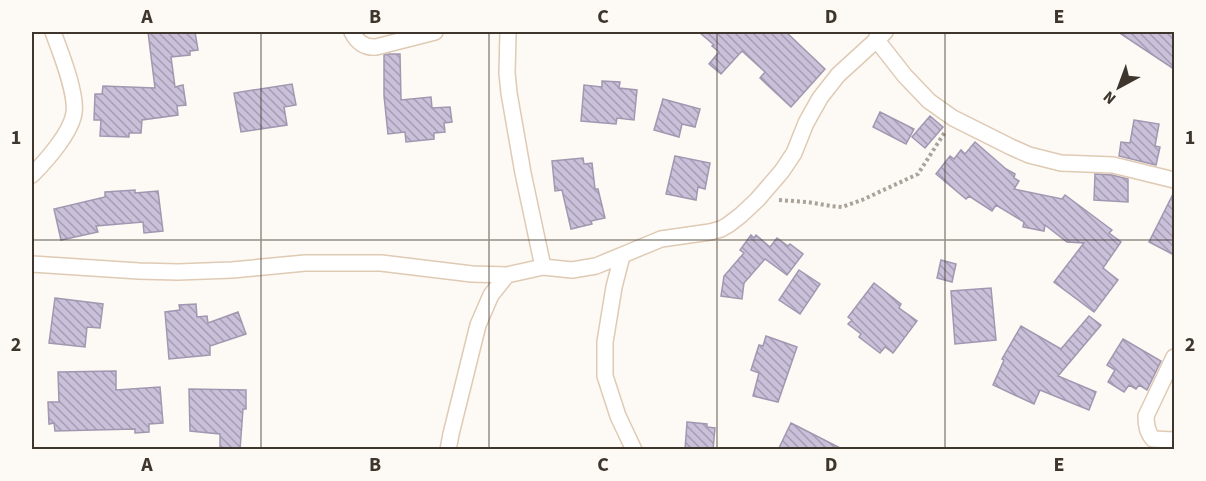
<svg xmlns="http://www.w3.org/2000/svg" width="1206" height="481" font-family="'Source Sans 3',sans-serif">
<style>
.building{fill:url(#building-back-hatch);stroke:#a197b0;stroke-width:1.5}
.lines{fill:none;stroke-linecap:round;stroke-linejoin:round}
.minor-casing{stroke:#dfcab4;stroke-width:18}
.path{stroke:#a9a39c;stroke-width:4;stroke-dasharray:3 3;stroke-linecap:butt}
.minor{stroke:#fff;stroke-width:15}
.grid{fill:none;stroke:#3e362d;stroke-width:1.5;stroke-opacity:0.55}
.neatline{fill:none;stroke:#3e362d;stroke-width:2}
.grid-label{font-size:20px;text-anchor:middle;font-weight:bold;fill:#3e362d}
</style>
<defs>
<pattern id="building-back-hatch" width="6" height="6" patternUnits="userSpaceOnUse" patternTransform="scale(1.5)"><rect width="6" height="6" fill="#cac0da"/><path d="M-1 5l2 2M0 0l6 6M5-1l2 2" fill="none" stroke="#a59db1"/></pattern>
</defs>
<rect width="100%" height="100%" fill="#fdf9f4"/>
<!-- building -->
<path class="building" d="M148,32H195L198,50L190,51V55L171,57L175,87L183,85L186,105L177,106L178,115L142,120L141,133H129V137L100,136L101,120H94L95,94H102L103,86L155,88Z
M699,32H786L825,69L791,107L760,78L765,72L742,51L721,74L709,64L719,52L712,46L714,45Z
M1118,32H1174V69Z
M389,54H400L401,100L431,97L432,108L450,107L452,122L444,123L445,132L434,133V139L406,142L405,132L388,134L384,96V55Z
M602,81L620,82L619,88L637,90L634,120L617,118L616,124L581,121L584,85L602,87Z
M292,84L296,105L284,107L287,125L241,132L234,93Z
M663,99L700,109L695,127L682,124L679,137L654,130Z
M880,112L914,129L906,144L873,127Z
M930,116L943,127L925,148L912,137Z
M1134,120L1159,124L1155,146L1160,147L1156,165L1119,156L1121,142L1130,143Z
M975,142L1006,169L1015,174L1014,178L1019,181L1014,189L1062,199L1065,195L1112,230L1109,233L1121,242L1103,268L1118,280L1094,312L1054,282L1084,243L1067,242L1045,225L1044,231L1023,227L1024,222L996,205L992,211L969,196L966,199L936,174L950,156L954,159L961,150L965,154Z
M675,156L710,163L705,189L698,187L696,200L666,194Z
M583,158L584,164L592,163L595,189H598L605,218L591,221L592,224L571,229L562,190L555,191L552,161Z
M1095,174L1112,175L1128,179V202L1094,200Z
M135,190V193L158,191L163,231L144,233L143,222L96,226L98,232L61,240L54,209L105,197V192Z
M1174,192V255L1149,242Z
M751,235L754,238L756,235L770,247L777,238L788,246L790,244L803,254L787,275L765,259L744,283L742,299L721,296L724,276L744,253L740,250Z
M941,260L956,264L952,282L937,278Z
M799,270L820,284L800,314L779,300Z
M874,283L901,304L899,308L917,321L893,353L885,347L880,353L859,337L861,334L848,324L852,320L848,317Z
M991,288L996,340L955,344L951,291Z
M55,298L103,304L100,328L87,327L85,347L49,343Z
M196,304L197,317L207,316L208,323L238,312L246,334L210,346V355L169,359L165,312L180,310L179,305Z
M1089,316L1101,325L1058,376L1096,392L1089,410L1040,390L1034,404L993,385L1004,360L1002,359L1021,326L1061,349Z
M766,336L797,347L778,402L753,396L759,373L751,370L759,345L763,346Z
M1123,339L1161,361L1147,390L1139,385L1136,389L1129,385L1124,392L1108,382L1115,370L1107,365Z
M116,371V390L160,387L163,423L149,424V432L135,433V429L55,431L54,423L49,424L48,402H59L58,372Z
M189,389L246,390V409H243L240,450H220V434L190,431Z
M687,422L707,424V427L715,428L713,450H685Z
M791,423L844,450H778Z"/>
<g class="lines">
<!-- minor casing -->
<g class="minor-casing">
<path id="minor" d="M352,32C357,42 365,48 376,47L435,32
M508,32L507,73L509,93L523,173L543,267
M876,39L905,76L929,101L953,118L1011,147L1029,155L1061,163L1113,165L1174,180
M32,175C46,161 71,133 74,113C77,93 60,51 53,32
M622,256L614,287L605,342V376L618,416L634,450
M32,264L139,271L178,272L232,270L305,263H381L472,274L507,275L543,267L572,270L596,266L661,239L710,232L721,229L728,225L741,215L757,200L782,171L794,153L806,123L820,98L838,75L885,32
M1174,357L1146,416C1146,425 1147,432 1153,439L1174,440
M448,450L451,434L478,325L491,295L507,275"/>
</g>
<!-- path -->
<path class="path" d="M779,200L807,202L831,206L842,207L862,200L918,174L945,132"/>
<!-- minor -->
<use href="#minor" class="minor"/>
</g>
<!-- grid -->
<path class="grid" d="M261,32V450M489,32V450M717,32V450M945,32V450M32,240H1174"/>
<!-- border -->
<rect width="1206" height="481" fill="none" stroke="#fdf9f4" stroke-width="66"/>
<!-- north arrow -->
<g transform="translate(1119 87) rotate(221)" stroke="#fdf9f4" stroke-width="4.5" paint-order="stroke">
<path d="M0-4.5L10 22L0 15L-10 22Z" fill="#3e362d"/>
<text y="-9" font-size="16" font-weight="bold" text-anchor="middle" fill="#3e362d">N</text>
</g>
<rect x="33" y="33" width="1140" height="415" class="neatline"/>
<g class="grid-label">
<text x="147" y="23">A</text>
<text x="375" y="23">B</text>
<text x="603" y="23">C</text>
<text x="831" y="23">D</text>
<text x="1059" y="23">E</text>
<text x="16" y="144">1</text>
<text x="1190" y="144">1</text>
<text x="16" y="351">2</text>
<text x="1190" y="351">2</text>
<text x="147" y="471">A</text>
<text x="375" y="471">B</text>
<text x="603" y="471">C</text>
<text x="831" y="471">D</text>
<text x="1059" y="471">E</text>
</g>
</svg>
